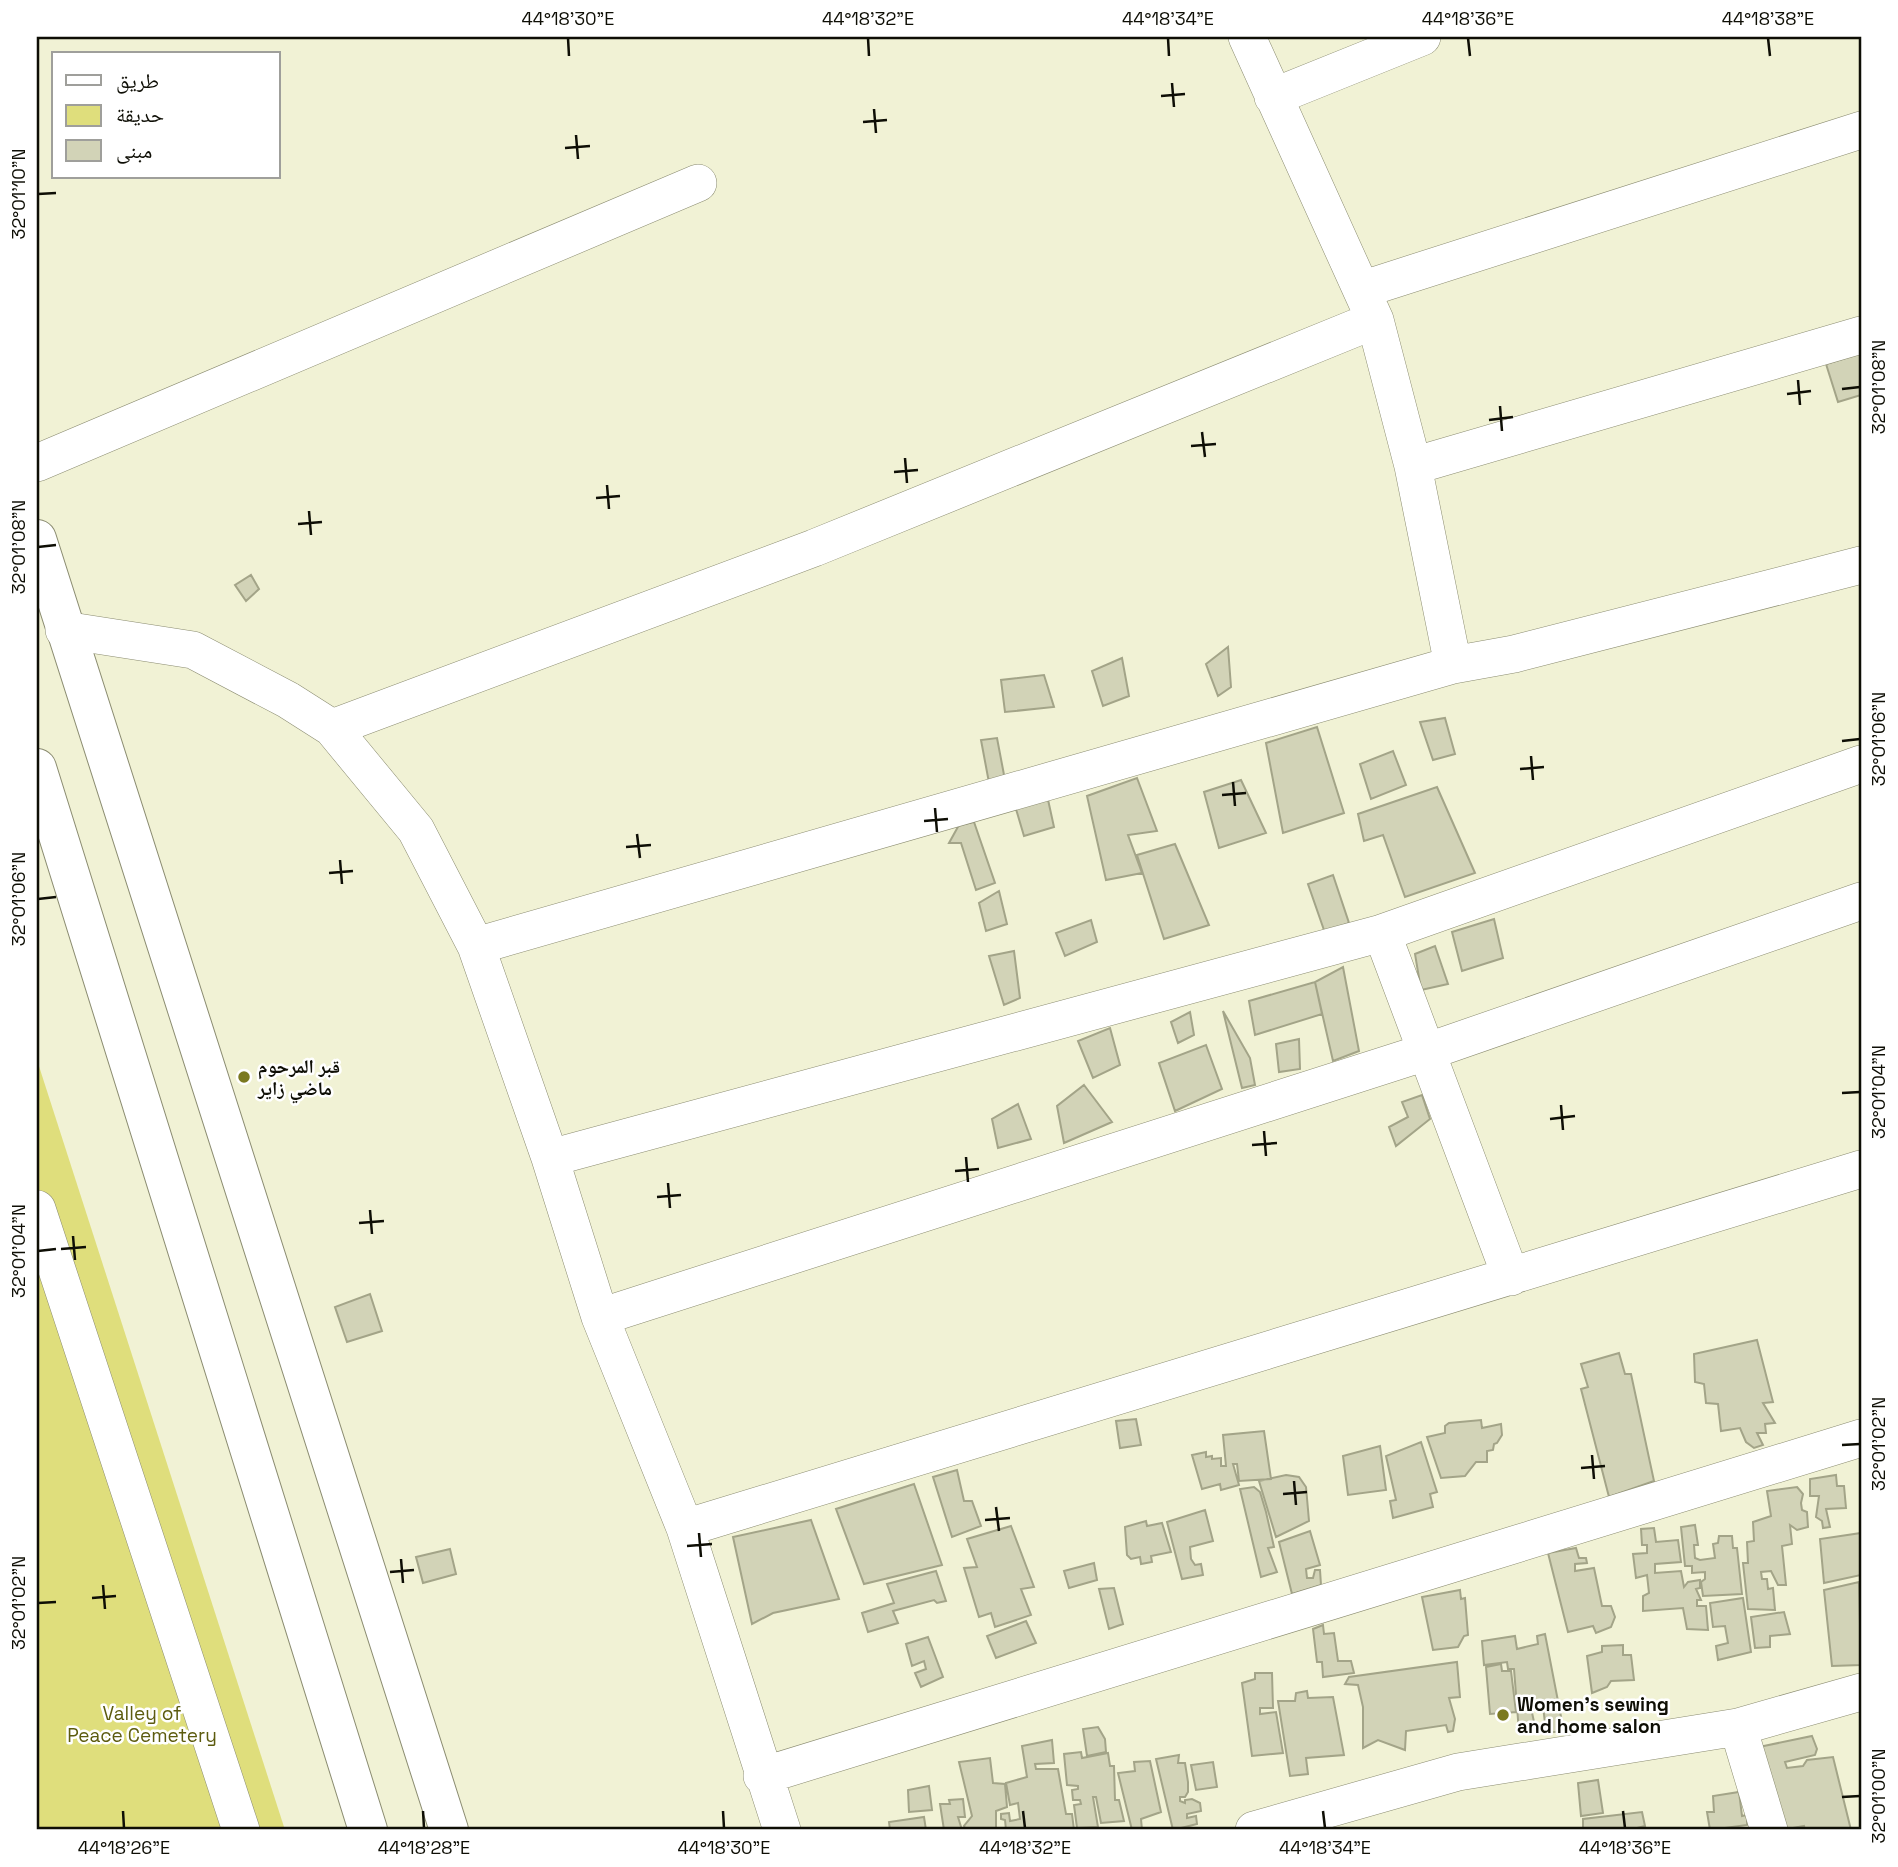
<svg xmlns="http://www.w3.org/2000/svg" width="1898" height="1867" font-family="'Space Grotesk','Noto Naskh Arabic',sans-serif">
<style>
.green{fill:#dfde7c}
.building{fill:#d2d3b7;stroke:#a3a488;stroke-width:2}
.lines{fill:none;stroke-linecap:round;stroke-linejoin:round}
.minor-casing{stroke:#8b8c71;stroke-width:38}
.major-casing{stroke:#8b8c71;stroke-width:40}
.minor{stroke:#fff;stroke-width:37}
.major{stroke:#fff;stroke-width:38}
.ticks{fill:none;stroke:#0e0e05;stroke-width:2.5}
.poi-dot{fill:#7b7920;stroke:#fff;stroke-width:2.5}
.labels{text-anchor:middle;stroke-width:5;stroke-linejoin:round;paint-order:stroke}
.poi-label{font-size:19px;font-weight:bold;fill:#0e0e05;stroke:#fff;text-anchor:start}
.park-label{font-size:19px;fill:#5c5b0e;stroke:#fff}
.neatline{fill:none;stroke:#0e0e05;stroke-width:2.5}
.ticks-label{font-size:18px;text-anchor:middle;fill:#0e0e05}
</style>
<rect width="100%" height="100%" fill="#f1f2d5"/>
<!-- green -->
<path class="green" d="M37,1060L285,1830H37Z"/>
<!-- building -->
<path class="building" d="M1861,353V395L1838,402L1826,364Z
M251,575L259,589L246,601L235,585Z
M1228,647L1231,687L1218,696L1206,664Z
M1122,658L1129,696L1103,706L1092,671Z
M1044,675L1054,707L1005,712L1001,680Z
M1445,718L1455,754L1433,760L1420,722Z
M1317,727L1344,813L1283,833L1266,743Z
M997,738L1005,780L990,788L981,740Z
M1393,751L1406,785L1371,799L1360,764Z
M1137,778L1157,831L1128,835L1142,873L1106,880L1087,796Z
M1241,780L1266,833L1219,848L1204,792Z
M1437,787L1475,873L1405,897L1383,835L1364,841L1358,814Z
M1047,795L1054,827L1024,836L1016,809Z
M974,822L995,883L976,890L961,843H949L959,825Z
M1175,844L1209,925L1164,939L1137,855Z
M1333,875L1349,923L1325,933L1308,884Z
M999,891L1007,924L986,931L979,903Z
M1494,919L1503,958L1462,971L1452,932Z
M1091,920L1097,942L1065,956L1056,933Z
M1435,946L1448,984L1421,990L1415,954Z
M1014,951L1020,998L1004,1005L989,956Z
M1343,967L1359,1051L1333,1061L1315,982Z
M1315,982L1322,1014L1255,1035L1249,1001Z
M1223,1011L1250,1058L1255,1085L1242,1088Z
M1190,1012L1194,1035L1178,1043L1171,1022Z
M1110,1028L1120,1065L1093,1078L1078,1041Z
M1299,1039L1300,1069L1279,1072L1276,1044Z
M1206,1045L1222,1089L1175,1111L1159,1063Z
M1084,1085L1112,1122L1064,1143L1057,1106Z
M1422,1095L1430,1119L1396,1146L1389,1127L1408,1117L1402,1102Z
M1018,1104L1031,1139L998,1148L992,1119Z
M370,1294L382,1331L347,1342L335,1307Z
M1757,1340L1773,1402L1763,1403L1775,1423L1765,1424L1766,1433H1757L1763,1445L1754,1448L1746,1442L1740,1428L1721,1431L1718,1404L1706,1403L1704,1384L1695,1382L1694,1354Z
M1619,1353L1625,1374H1631L1654,1481L1609,1497L1581,1389L1588,1387L1581,1364Z
M1136,1419L1141,1445L1120,1448L1116,1421Z
M1481,1420L1482,1428L1501,1424L1502,1435L1497,1443L1494,1444L1493,1450L1487,1451V1462H1476L1465,1476L1441,1478L1427,1437L1445,1433V1426L1449,1423Z
M1264,1431L1271,1479L1239,1481L1237,1464H1233L1239,1485L1221,1490L1220,1484L1202,1489L1192,1455L1206,1452V1457L1212,1456V1459L1221,1458V1466H1226L1223,1435Z
M1421,1442L1437,1492L1430,1494L1433,1507L1393,1518L1390,1501L1396,1500L1386,1456Z
M1380,1446L1386,1490L1348,1495L1343,1456Z
M957,1470L964,1501H972L981,1526L952,1537L933,1477Z
M1286,1475L1299,1477L1306,1487L1309,1521L1276,1537L1259,1481Z
M1836,1475L1837,1486H1844L1846,1508L1826,1509L1830,1527L1823,1528L1822,1521L1816,1517L1819,1496H1810V1479Z
M914,1484L942,1565L864,1584L836,1509Z
M1254,1487L1260,1492L1266,1512L1274,1547L1268,1548L1277,1572L1261,1577L1240,1489Z
M1797,1487L1803,1494L1801,1503L1802,1510L1807,1512L1808,1527L1797,1530L1790,1525L1792,1544L1782,1546L1786,1585H1778L1771,1571L1761,1572L1762,1579H1767L1768,1589L1773,1588L1775,1610L1748,1609L1743,1563H1748L1747,1542L1754,1541L1753,1522L1771,1516L1767,1491Z
M1205,1510L1213,1541L1190,1547L1191,1559L1195,1565L1201,1564L1203,1575L1182,1579L1167,1522Z
M811,1520L839,1599L773,1613L752,1624L733,1537Z
M1146,1521L1147,1526L1162,1523L1171,1552L1151,1556L1152,1562L1141,1564L1140,1557L1131,1559L1127,1555L1125,1527Z
M1695,1525L1698,1545H1694L1695,1558L1700,1560L1715,1558L1713,1544L1718,1543L1719,1536H1732L1733,1548H1737L1742,1594L1703,1596L1701,1582L1705,1579V1572L1692,1573V1566H1685L1681,1527Z
M1011,1526L1034,1587L1021,1589L1031,1615L995,1627L991,1613L979,1617L964,1568L977,1567L967,1539Z
M1654,1528L1656,1542L1678,1540L1681,1562L1655,1564V1573L1681,1571L1684,1587L1688,1582L1700,1580V1588L1696,1589L1701,1600H1697V1606H1706L1708,1630L1687,1629L1683,1608L1643,1611V1596L1649,1593L1647,1575L1636,1578L1633,1554L1647,1553V1545H1642L1641,1529Z
M1310,1531L1320,1565L1306,1569L1307,1578H1313L1315,1570H1320L1321,1585L1292,1594L1279,1542Z
M1861,1533V1575L1824,1583L1820,1539Z
M1576,1548L1579,1558H1586L1587,1563L1575,1564V1571L1594,1568L1602,1606H1611L1615,1617L1611,1627L1596,1633L1593,1626L1568,1632L1548,1553Z
M450,1549L456,1574L423,1583L416,1557Z
M1094,1563L1097,1580L1069,1588L1064,1571Z
M936,1571L946,1601L937,1603L934,1600L893,1611L898,1623L868,1632L862,1613L894,1603L887,1584Z
M1859,1582L1861,1665L1832,1666L1824,1590Z
M1114,1588L1123,1624L1109,1629L1099,1589Z
M1460,1590L1461,1599L1465,1598L1468,1635L1464,1636L1458,1647L1433,1650L1422,1597Z
M1743,1598L1751,1652L1718,1660L1716,1646L1728,1643L1725,1626L1713,1627L1710,1603Z
M1784,1612L1790,1634L1770,1636V1647L1755,1648L1751,1617Z
M1026,1621L1036,1643L996,1658L987,1636Z
M1323,1625L1324,1634L1334,1633L1338,1661H1351L1354,1673L1323,1677L1322,1662H1317L1313,1629Z
M1545,1634L1564,1732H1546L1543,1706L1531,1708L1536,1731L1519,1732L1514,1669H1508L1507,1662L1484,1665L1482,1641L1515,1636L1517,1649L1538,1644L1537,1636Z
M928,1637L943,1677L921,1687L915,1673L926,1669L924,1661L912,1666L906,1644Z
M1623,1645V1655H1631L1634,1680L1611,1681L1607,1687L1592,1693L1587,1656L1602,1652V1646Z
M1457,1662L1460,1697L1449,1698L1455,1719L1453,1731L1448,1732L1446,1725L1406,1731L1405,1750L1378,1740L1363,1748V1707L1358,1685L1345,1684L1349,1677Z
M1501,1664L1502,1671H1511L1516,1712L1490,1714L1486,1667Z
M1255,1673H1272L1273,1708H1260V1714L1276,1712L1283,1753L1252,1756L1242,1683L1255,1679Z
M1307,1691L1308,1698L1333,1697L1344,1755L1306,1758L1308,1774L1290,1776L1278,1701H1295L1296,1693Z
M1098,1727L1105,1739L1106,1752L1087,1756L1083,1729Z
M1812,1736L1817,1749L1815,1755L1785,1762L1787,1768L1803,1766L1807,1760L1833,1757L1851,1830H1805L1804,1826L1782,1830L1759,1747Z
M1052,1740L1054,1763L1035,1764L1036,1769H1058L1066,1814H1072L1074,1830H1006L1005,1820L1001,1819V1814L1009,1813L1010,1821L1020,1819L1018,1803L1010,1805L1006,1783L1027,1777L1022,1746Z
M1081,1752L1082,1758L1108,1753L1110,1766H1114L1115,1800H1119L1124,1821L1101,1823L1096,1797H1093L1098,1827L1077,1828L1074,1805L1081,1804L1080,1800H1073L1072,1790L1078,1789V1786L1067,1785L1064,1754Z
M1179,1755L1178,1763H1185L1188,1782V1792L1185,1797H1180V1801L1185,1803V1800L1192,1799L1200,1803L1201,1811L1187,1814V1818L1196,1816L1197,1824L1173,1830L1156,1759Z
M990,1758L993,1783L1005,1784L1007,1807L996,1811V1830H966L964,1826L972,1816L959,1762Z
M1150,1761L1161,1812L1141,1819L1142,1830H1132L1118,1773L1135,1771L1134,1762Z
M1213,1762L1217,1787L1196,1790L1191,1765Z
M1598,1780L1603,1813L1581,1816L1578,1783Z
M929,1786L932,1810L909,1812L908,1790Z
M1739,1792L1742,1816L1747,1815V1825L1710,1830L1707,1812H1714L1713,1796Z
M963,1799L965,1817H958L962,1830H944L940,1804H950L949,1800Z
M1642,1812L1645,1826L1629,1830H1583V1819Z
M924,1817L926,1830H890L889,1822Z"/>
<g class="lines">
<!-- minor casing -->
<g class="minor-casing">
<path id="minor" d="M1247,37L1375,320L1413,466L1453,665
M1273,97L1422,37
M1364,289L1861,130
M37,463L698,183
M1413,466L1861,335
M64,630L193,650L288,700L332,728L416,830L476,946L550,1158L600,1317L685,1528L782,1830
M332,728L814,548L1375,320
M1382,933L1511,1277
M476,946L1453,665L1514,654L1861,565
M550,1158L1382,933L1861,764
M37,1209L241,1830
M600,1317L1426,1052L1861,901
M685,1528L1861,1169
M1738,1727L1769,1830
M762,1776L1861,1438
M1254,1830L1458,1772L1738,1727L1861,1692"/>
</g>
<!-- major casing -->
<g class="major-casing">
<path id="major" d="M37,539L449,1830
M37,768L368,1830"/>
</g>
<!-- minor -->
<use href="#minor" class="minor"/>
<!-- major -->
<use href="#major" class="major"/>
</g>
<!-- ticks -->
<path class="ticks" d="M568,38L569,56M868,38L869,56M1168,38L1169,56M1468,38L1470,56M1768,38L1770,56M1172,83L1174,107M1161,96L1185,94M874,109L876,133M863,122L887,120M576,135L578,159M565,148L590,146M38,194L56,193M1798,380L1800,405M1842,389L1860,387M1787,394L1811,391M1500,406L1502,431M1489,420L1513,417M1202,432L1205,457M1191,446L1216,444M905,458L907,483M894,472L918,470M607,485L609,509M596,498L620,496M309,511L311,535M298,524L322,522M38,547L56,545M1842,741L1860,739M1531,756L1533,780M1520,769L1544,767M1233,782L1235,806M1222,795L1246,793M935,808L937,832M924,821L948,819M637,834L640,858M626,847L651,845M340,860L342,884M329,873L353,871M38,899L56,897M1842,1093L1860,1092M1561,1105L1563,1130M1550,1119L1575,1116M1264,1131L1266,1156M1252,1145L1277,1143M966,1157L968,1182M955,1171L979,1169M668,1183L670,1208M657,1197L681,1195M370,1210L372,1234M359,1223L384,1221M73,1236L75,1260M61,1249L86,1247M38,1251L56,1249M1842,1445L1860,1444M1592,1455L1594,1479M1581,1468L1605,1466M1294,1481L1296,1505M1283,1494L1307,1492M996,1507L999,1531M985,1520L1010,1518M699,1533L701,1557M687,1546L712,1544M401,1559L403,1583M390,1572L414,1570M103,1585L105,1609M92,1598L116,1596M38,1603L56,1602M1842,1797L1860,1796M123,1811L124,1828M423,1811L424,1828M723,1811L724,1828M1023,1811L1025,1828M1323,1811L1325,1828M1623,1811L1625,1828"/>
<!-- markers -->
<g class="poi-dot">
<circle cx="244" cy="1077" r="7"/>
<circle cx="1503" cy="1715" r="7"/>
</g>
<g class="labels">
<!-- poi labels -->
<g class="poi-label">
<text x="258" y="1073">قبر المرحوم<tspan x="258" dy="22">ماضي زاير</tspan></text>
<text x="1517" y="1711">Women's sewing<tspan x="1517" dy="22">and home salon</tspan></text>
</g>
<!-- park labels -->
<g class="park-label">
<text x="142" y="1720">Valley of<tspan x="142" dy="22">Peace Cemetery</tspan></text>
</g>
</g>
<!-- border -->
<rect width="1898" height="1867" fill="none" stroke="#ffffff" stroke-width="77"/>
<!-- legend -->
<rect x="52" y="52" width="228" height="126" fill="#ffffff" stroke="#9f9f9b" stroke-width="2"/>
<rect x="66" y="75" width="35" height="10" fill="#ffffff" stroke="#9f9f9b" stroke-width="2"/>
<text x="116" y="88" font-size="21" fill="#0e0e05">طريق</text>
<rect x="66" y="105" width="35" height="21" fill="#dfde7c" stroke="#9f9f9b" stroke-width="2"/>
<text x="116" y="122" font-size="21" fill="#0e0e05">حديقة</text>
<rect x="66" y="140" width="35" height="21" fill="#d2d3b7" stroke="#9f9f9b" stroke-width="2"/>
<text x="116" y="158" font-size="21" fill="#0e0e05">مبنى</text>
<rect x="38" y="38" width="1822" height="1790" class="neatline"/>
<g class="ticks-label">
<text x="568" y="25">44°18'30"E</text>
<text x="868" y="25">44°18'32"E</text>
<text x="1168" y="25">44°18'34"E</text>
<text x="1468" y="25">44°18'36"E</text>
<text x="1768" y="25">44°18'38"E</text>
<text transform="translate(19 194) rotate(-90)" y="6">32°01'10"N</text>
<text transform="translate(1879 387) rotate(-90)" y="6">32°01'08"N</text>
<text transform="translate(19 547) rotate(-90)" y="6">32°01'08"N</text>
<text transform="translate(1879 739) rotate(-90)" y="6">32°01'06"N</text>
<text transform="translate(19 899) rotate(-90)" y="6">32°01'06"N</text>
<text transform="translate(1879 1092) rotate(-90)" y="6">32°01'04"N</text>
<text transform="translate(19 1251) rotate(-90)" y="6">32°01'04"N</text>
<text transform="translate(1879 1444) rotate(-90)" y="6">32°01'02"N</text>
<text transform="translate(19 1603) rotate(-90)" y="6">32°01'02"N</text>
<text transform="translate(1879 1796) rotate(-90)" y="6">32°01'00"N</text>
<text x="124" y="1854">44°18'26"E</text>
<text x="424" y="1854">44°18'28"E</text>
<text x="724" y="1854">44°18'30"E</text>
<text x="1025" y="1854">44°18'32"E</text>
<text x="1325" y="1854">44°18'34"E</text>
<text x="1625" y="1854">44°18'36"E</text>
</g>
</svg>
